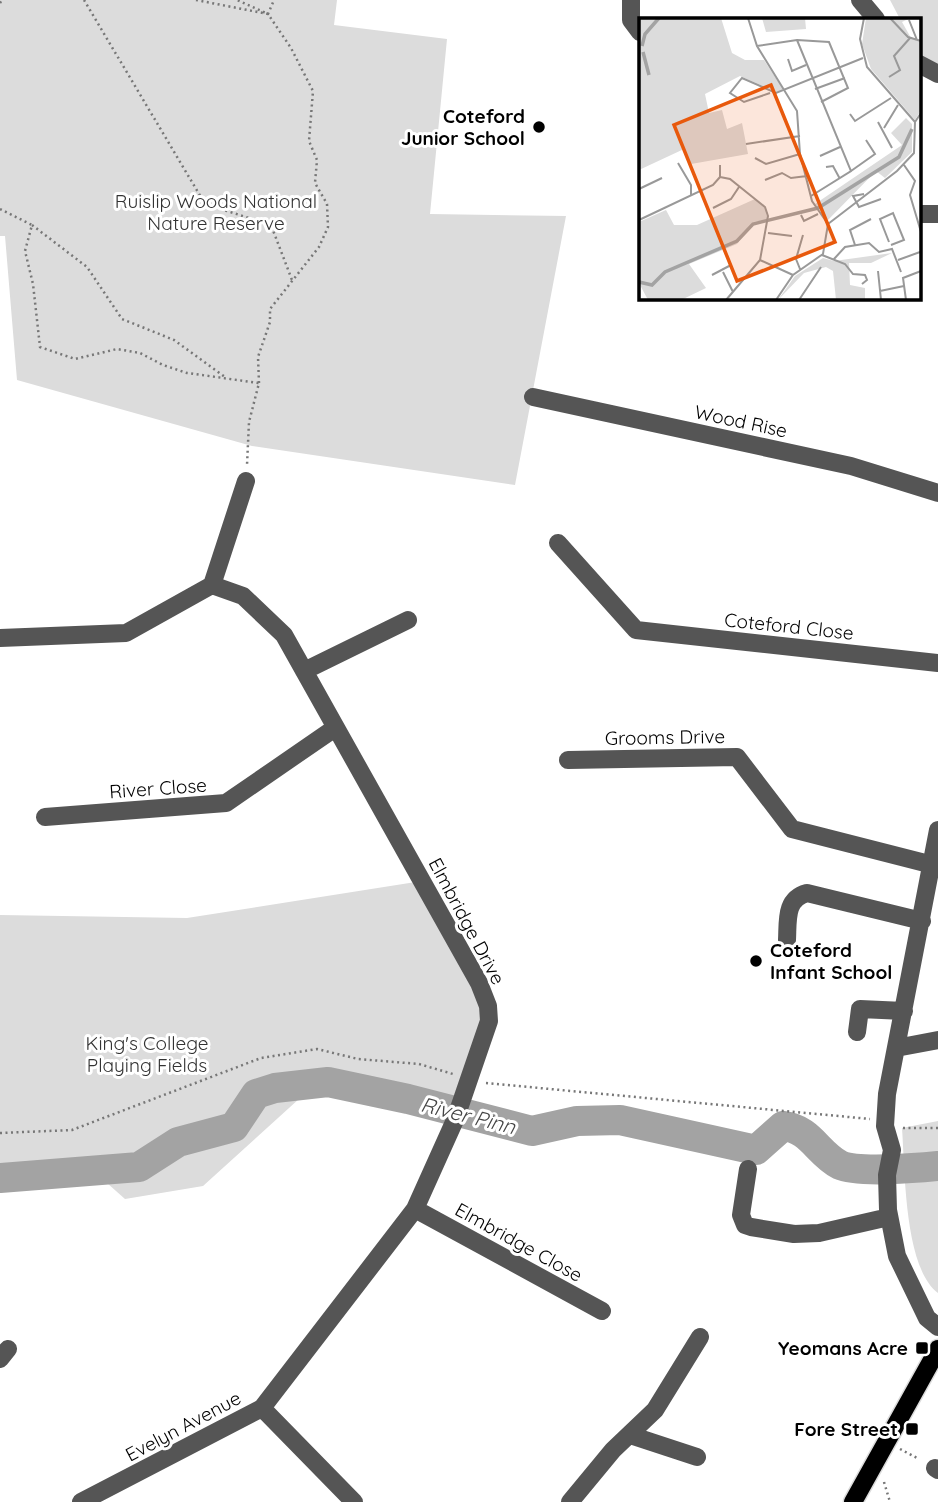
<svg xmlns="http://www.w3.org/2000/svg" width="938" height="1502" font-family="Quicksand,sans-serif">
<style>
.green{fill:#dcdcdc}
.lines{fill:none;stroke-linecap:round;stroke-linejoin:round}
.river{stroke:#a3a3a3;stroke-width:30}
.major-casing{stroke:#dbdbdb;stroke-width:21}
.path{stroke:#777;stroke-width:2.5;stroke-dasharray:2 3.5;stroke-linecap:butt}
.minor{stroke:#555;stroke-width:18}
.major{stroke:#000;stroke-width:18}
.poi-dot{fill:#000;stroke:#fff;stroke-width:2.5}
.labels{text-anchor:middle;stroke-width:6;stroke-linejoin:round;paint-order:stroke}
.poi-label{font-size:19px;font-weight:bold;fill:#000;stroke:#fff;text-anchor:end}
.park-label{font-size:19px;fill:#333;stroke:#fff}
.street-label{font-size:19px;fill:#000;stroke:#fff}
.water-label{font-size:21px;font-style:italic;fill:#444;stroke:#fff}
.inset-river{fill:none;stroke:#a3a3a3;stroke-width:3.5}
.inset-road{fill:none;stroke:#999;stroke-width:2}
.view{fill:#e8590c;fill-opacity:0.15;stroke:#e8590c;stroke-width:3.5}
.inset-edge{fill:none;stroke:#000;stroke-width:3.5}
</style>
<rect width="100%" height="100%" fill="#fff"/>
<!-- green -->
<path class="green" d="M0,0H337L334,25L447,39L430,214L566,216L515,485L252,446L17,380L5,236H0Z
M890,0H938V64L919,55V19H900Z
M422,881L488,1006L462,1103L332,1069L203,1186L125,1199L107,1183L0,1191V915L187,918Z
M938,1121V1293C904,1268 905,1169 902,1128Z"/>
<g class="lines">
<!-- river -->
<path class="river" d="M0,1178L139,1167L178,1142L234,1127L256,1094L275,1088L328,1082L408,1099L532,1131L577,1121L620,1120L756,1150L783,1126C811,1129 817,1153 840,1165C857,1173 918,1168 938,1166"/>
<!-- major casing -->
<g class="major-casing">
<path id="major" d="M853,1502L938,1349"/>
</g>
<!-- path -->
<path class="path" d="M84,0L205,204L271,225L292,280
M196,0L268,14L237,0
M0,3L2,0
M0,209L32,225L25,251L33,284L40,347L75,359L117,349L140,353L163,365L187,373L259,383L249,422L247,465
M32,225L87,267L122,319L174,340L225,377
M259,383L258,357L270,322V309L319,247L328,227L327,204L315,183L317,160L309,141L313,91L291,48L268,14L274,0
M486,1083L870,1119
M903,1128H938
M0,1133L72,1130L261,1058L317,1049L358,1059L419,1064L453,1074
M900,1449L919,1459
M884,1482L890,1502"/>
<!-- minor -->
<path class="minor" d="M631,0V20L640,32
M860,0L876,19
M919,64L938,74
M919,214H938
M533,397L851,466L938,493
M558,543L636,630L938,663
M0,638L126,633L212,585L246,481
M304,671L408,620
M568,760L737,757L792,829L933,865
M45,817L226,803L335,728
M938,830L887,1094L885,1126L892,1150L887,1175L888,1210L897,1256L927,1318L938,1327
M787,940C788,920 785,899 807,893L922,921
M857,1032L860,1009L904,1011
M896,1048L938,1040
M748,1169L741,1215L745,1225L751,1227L794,1234L819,1233L889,1217
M415,1209L602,1311
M0,1359L8,1349
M262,1408L354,1502
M630,1435L697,1457
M935,1468L938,1470
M81,1502L262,1408L415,1209L455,1120L489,1021L488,1006L479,983L284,635L243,596L212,585
M570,1502L613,1450L655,1410L700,1337"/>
<!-- major -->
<use href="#major" class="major"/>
</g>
<!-- markers -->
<g class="poi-dot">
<circle cx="539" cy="127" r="7"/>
<circle cx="756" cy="961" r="7"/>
<rect x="915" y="1341" width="14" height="14" rx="3.5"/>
<rect x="905" y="1422" width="14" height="14" rx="3.5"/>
</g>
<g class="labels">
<!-- poi labels -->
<g class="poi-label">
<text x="525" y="123">Coteford<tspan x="525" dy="22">Junior School</tspan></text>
<text x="770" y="957" text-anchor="start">Coteford<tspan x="770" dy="22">Infant School</tspan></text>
<text x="908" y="1355">Yeomans Acre</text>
<text x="898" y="1436">Fore Street</text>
</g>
<!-- park labels -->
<g class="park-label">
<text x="216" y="208">Ruislip Woods National<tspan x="216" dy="22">Nature Reserve</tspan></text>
<text x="147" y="1050">King's College<tspan x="147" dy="22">Playing Fields</tspan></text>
</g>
<!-- street labels -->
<g class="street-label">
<text transform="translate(741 421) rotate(12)" y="7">Wood Rise</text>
<text transform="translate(789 626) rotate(6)" y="7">Coteford Close</text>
<text transform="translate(665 737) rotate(-1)" y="7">Grooms Drive</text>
<text transform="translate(158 788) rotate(-4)" y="7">River Close</text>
<text transform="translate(467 921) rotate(62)" y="7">Elmbridge Drive</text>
<text transform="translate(519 1242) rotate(29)" y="7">Elmbridge Close</text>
<text transform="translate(183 1426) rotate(-28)" y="7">Evelyn Avenue</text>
</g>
<!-- water labels -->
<g class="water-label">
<text transform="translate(468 1116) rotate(14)" y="7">River Pinn</text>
</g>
</g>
<!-- overview -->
<g transform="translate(639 18)">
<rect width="282" height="282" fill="#fff"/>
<path d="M0,0H82L93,35L106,42H125L144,71L138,74L101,58L66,76L70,95L83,92L88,111L103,105L109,136L52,146L45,131L0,152ZM123,0H166L167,11L127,14ZM227,0H271L263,4L272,20L282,24V92L276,102L232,51L223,26ZM267,100L273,106V134L246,160L237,153L189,202L176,186L263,127L252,115ZM116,181L126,189L129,202L114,204L98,226L50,246L67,270L42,282H9L0,265V204L27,192L35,207H58ZM253,235L232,245H210L211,267L226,270V282H197L194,253L187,249L165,255L139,282L156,258L184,240L195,243Z" fill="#dcdcdc"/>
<path class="inset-river" d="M3,28L6,16L20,0M4,34L10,57M0,264L13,267L26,254L98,223L114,206L179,190L260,139L273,111"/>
<path class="inset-road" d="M109,0L118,28L158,93L161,136L173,183L189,206M225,0L221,21L228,49L276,104M251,0L269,19L282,23M270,2L278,22M158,22L212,153L172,178M118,28L158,22L190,24L209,70L182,84M149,41L153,53L167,47M250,59L261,52L255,38L271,20M176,71L206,60M131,75L105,84L91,75L103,60L137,75L224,40M211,96L216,103L252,80M239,104L253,130M245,110L259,87M107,126L161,118M181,138L201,129M116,140L127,146L161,136M39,145L52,167V177M265,147L276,163L271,177L282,214M187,149L194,148L201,161M212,153L236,136L227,122M81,159L91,161L126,189L129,198L121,242L87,282M126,162L143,155L152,160L168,158M0,171L23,160M225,176L214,178L220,189L242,181M74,190L92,181L100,169M162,197L165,203L179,196M0,202L74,167L81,159V147M129,215L153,218M250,224L241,201L254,195L265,222L252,227M216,227L211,212L232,201M183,237L206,246L214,256L226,257L228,262L223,266M195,241L206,229L230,225L240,234L253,231L262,254M121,242L154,257M259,242L281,234M161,251L157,241L164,217M239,253L242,282M84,254L94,274M73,257L92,247M241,273L265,268M137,282L154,257L184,236L189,206L258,153L275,135L276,104L282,95M160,282L182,249M267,282L264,260L282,253"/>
<path class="view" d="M132,67L196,224L98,263L35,107Z"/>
<rect width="282" height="282" class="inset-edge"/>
</g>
</svg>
